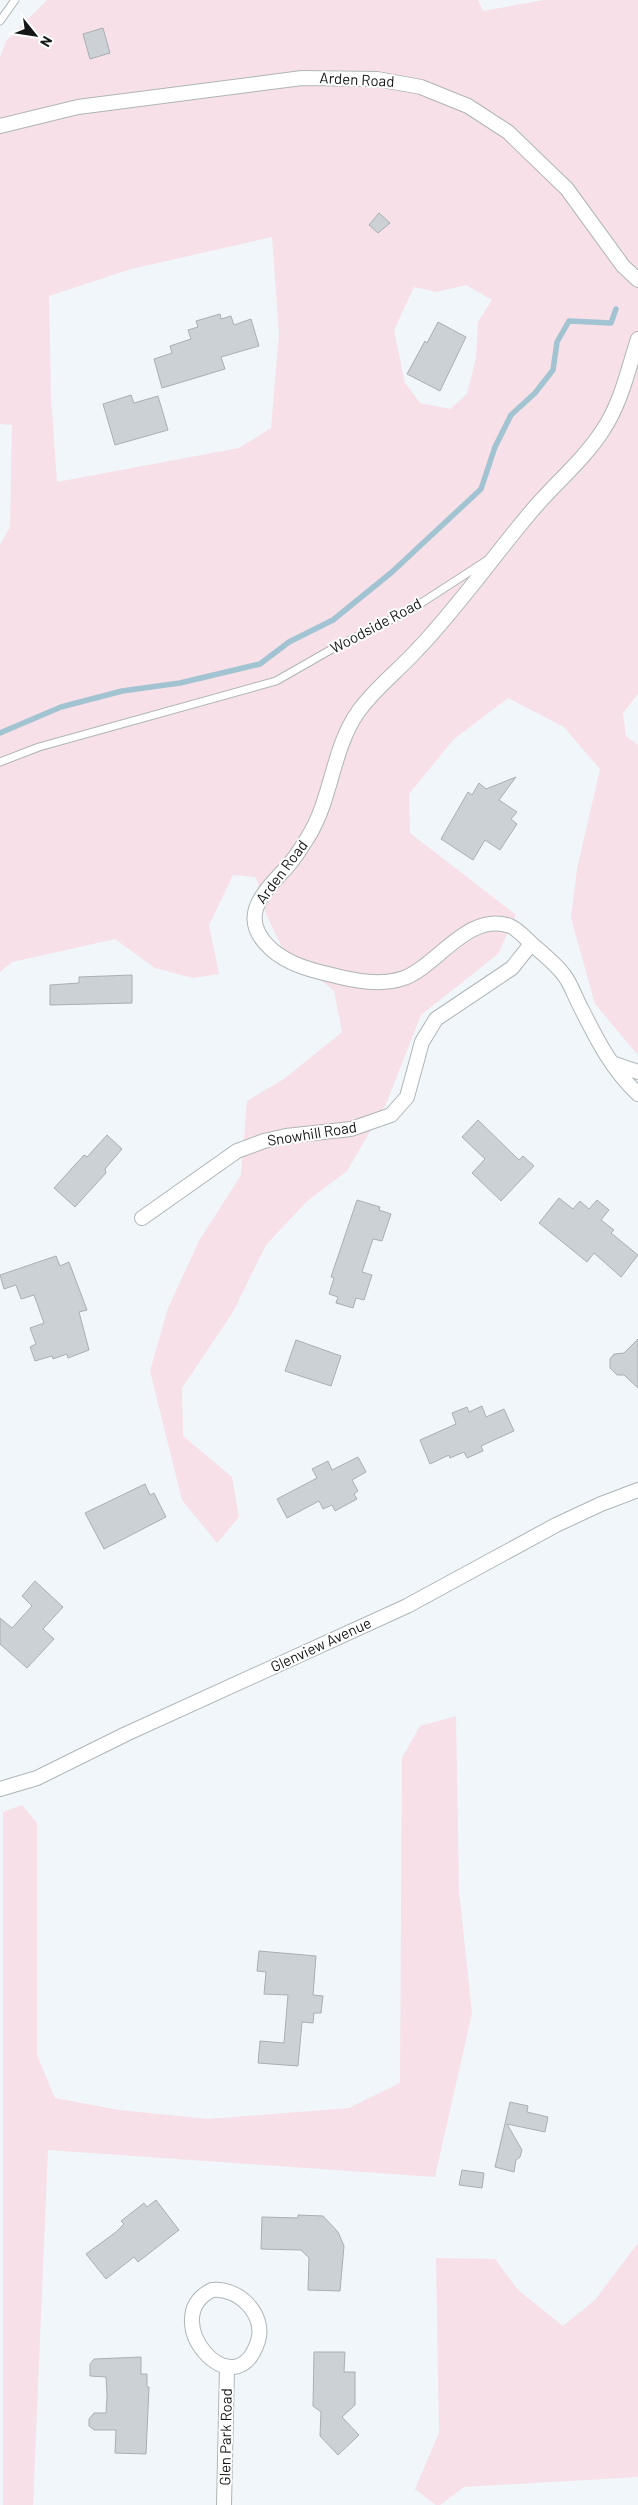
<svg xmlns="http://www.w3.org/2000/svg" width="638" height="2505" font-family="Barlow,sans-serif">
<style>
.green{fill:#f7e0e7;fill-rule:evenodd}
.lines{fill:none;stroke-linecap:round;stroke-linejoin:round}
.stream{stroke:#a2c3d2;stroke-width:5.5}
.building{fill:#cbd1d4;stroke:#a9afb2}
.service-casing{stroke:#afb5b7;stroke-width:9}
.minor-casing{stroke:#afb5b7;stroke-width:16}
.service{stroke:#fff;stroke-width:7}
.minor{stroke:#fff;stroke-width:14}
.labels{text-anchor:middle;stroke-width:4;stroke-linejoin:round;paint-order:stroke}
.street-label{font-size:15px;fill:#141617;stroke:#fff}
</style>
<rect width="100%" height="100%" fill="#f0f6f9"/>
<!-- green -->
<path class="green" d="M47,0H478L483,11L544,0H638V694L623,713L626,736L638,745V1055L595,1004L571,918L577,869L600,769L564,727L508,698L454,739L409,794L410,833L516,915L498,954L421,1015L386,1104L347,1171L307,1201L266,1245L233,1312L182,1388L183,1436L232,1477L239,1517L217,1543L182,1500L150,1371L168,1308L199,1241L241,1175L247,1101L284,1079L342,1032L334,991L282,948L266,914L256,877L233,875L209,925L219,974L193,978L155,968L115,939L12,962L0,972V545L10,527L12,425L0,424V58L6,41ZM272,237L279,334L271,428L239,448L57,482L51,397L49,296L131,269ZM466,285L492,300L478,322L476,358L467,394L450,409L420,403L405,383L394,330L414,287L437,292Z
M456,1716L459,1891L472,2013L435,2177L48,2150L33,2505H3V1812L22,1805L37,1823V2055L55,2098L119,2110L208,2119L349,2108L400,2083L402,1758L420,1726Z
M638,2243V2477L464,2487L440,2505H436L415,2489L439,2433L436,2258L495,2259L518,2290L563,2326L595,2300Z"/>
<g class="lines">
<!-- stream -->
<path class="stream" d="M0,733L61,707L122,691L180,683L260,664L289,642L333,620L392,572L481,489L495,447L511,415L535,393L553,370L557,342L569,321L611,323L616,309"/>
</g>
<!-- building -->
<path class="building" d="M103,28L110,53L90,59L83,34Z
M379,213L390,223L378,233L369,225Z
M220,314L221,319L231,316L234,325L251,319L259,346L221,357L225,369L162,388L154,359L172,353L170,346L191,339L188,330L198,327L196,321Z
M438,322L466,337L440,391L407,374L425,341L427,343Z
M131,395L134,403L158,396L168,430L115,445L103,404Z
M516,777L499,800L517,812L511,819L517,824L500,850L485,840L473,860L441,839L468,792L472,795L479,783L486,789Z
M132,975V1003L50,1005V985L79,983V977Z
M478,1120L519,1160L523,1156L534,1166L501,1201L472,1173L485,1159L462,1137Z
M107,1135L122,1149L105,1169L106,1173L75,1207L54,1188L84,1155L87,1157Z
M559,1198L573,1209L580,1201L589,1209L597,1200L609,1210L601,1220L614,1230L611,1233L638,1255L621,1277L594,1253L587,1262L539,1223Z
M357,1200L380,1207L379,1210L391,1214L382,1241L373,1239L362,1272L372,1275L364,1300L356,1298L353,1308L336,1303L338,1297L329,1294L334,1278L331,1277Z
M56,1256L60,1266L69,1262L87,1310L79,1312L89,1350L68,1358L67,1354L53,1359L52,1356L35,1361L30,1347L36,1344L30,1328L44,1323L34,1295L21,1299L16,1285L4,1289L0,1275Z
M638,1339V1388L624,1375H617L610,1368V1359L614,1354L624,1353Z
M296,1340L341,1356L331,1386L285,1371Z
M482,1406L486,1417L504,1409L514,1431L481,1446L483,1451L467,1458L464,1452L450,1458L449,1455L430,1464L420,1440L456,1424L452,1413L467,1407L469,1412Z
M358,1457L366,1472L352,1480L358,1491L354,1494L357,1499L335,1511L332,1505L323,1509L319,1501L287,1518L277,1499L317,1478L312,1469L328,1461L332,1470Z
M145,1484L150,1495L154,1493L166,1517L104,1549L85,1513Z
M35,1581L63,1607L43,1629L54,1639L27,1668L0,1644V1618L12,1628L32,1606L22,1596Z
M259,1951L316,1956L313,1995L323,1996L321,2013H314L313,2023L302,2022L298,2066L258,2063L260,2041L284,2043L288,1995L264,1994L266,1972L257,1971Z
M510,2102L528,2106L527,2112L548,2117L545,2132L507,2124L522,2150L520,2157L516,2160L514,2172L495,2167Z
M462,2170L484,2173L482,2188L459,2185Z
M156,2200L179,2230L138,2262L134,2257L106,2279L86,2254L116,2232L124,2224L121,2221L144,2203L147,2207Z
M298,2215L323,2216L338,2232L344,2246L340,2291L308,2290L309,2258L301,2250L261,2249L262,2217L298,2218Z
M314,2352H345L344,2372H355V2405L342,2417L359,2435L338,2455L320,2436L321,2412L313,2406Z
M141,2357V2374H147V2387H149L146,2454L115,2453L116,2430H94L89,2426V2419L94,2413H106L107,2396L106,2377L90,2376V2364L94,2359Z"/>
<g class="lines">
<!-- service casing -->
<g class="service-casing">
<path id="service" d="M0,21L15,0
M0,762L39,747L276,681L332,649L412,609L486,561"/>
</g>
<!-- minor casing -->
<g class="minor-casing">
<path id="minor" d="M0,126L78,107L302,78L377,79L421,87L468,106L508,132L567,189L623,266L638,280
M638,339C628,370 621,403 603,430C583,461 553,485 530,513C492,558 458,607 417,650C398,671 374,689 358,712C332,749 332,799 308,837C302,847 295,858 287,867C264,892 236,917 271,949C288,964 310,970 332,975C355,981 381,986 404,978C437,966 468,911 510,926C518,929 526,939 533,945C543,954 556,964 564,975C571,984 575,997 581,1008C596,1038 612,1070 638,1094
M612,1063L638,1072
M142,1218L237,1151L264,1141L286,1136L351,1129L391,1115L407,1097L422,1042L436,1019L512,968L531,944
M0,1789L37,1778L126,1734L407,1606L556,1525L601,1504L638,1490
M212,2290C239,2287 266,2315 258,2341C235,2412 155,2318 212,2290Z
M224,2505L227,2368"/>
</g>
<!-- service -->
<use href="#service" class="service"/>
<!-- minor -->
<use href="#minor" class="minor"/>
</g>
<g class="labels">
<!-- street labels -->
<g class="street-label">
<text transform="translate(357 80) rotate(3)" y="5">Arden Road</text>
<text transform="translate(376 626) rotate(-28)" y="5">Woodside Road</text>
<text transform="translate(282 872) rotate(-53)" y="5">Arden Road</text>
<text transform="translate(312 1134) rotate(-9)" y="5">Snowhill Road</text>
<text transform="translate(321 1645) rotate(-25)" y="5">Glenview Avenue</text>
<text transform="translate(226 2437) rotate(-89)" y="5">Glen Park Road</text>
</g>
</g>
<!-- north arrow -->
<g transform="translate(35 35) rotate(120)" stroke="#ffffff" stroke-width="4" paint-order="stroke">
<path d="M0-4L9 19L0 12L-9 19Z" fill="#141617"/>
<text y="-8" font-size="14" font-weight="bold" text-anchor="middle" fill="#141617">N</text>
</g>
</svg>
